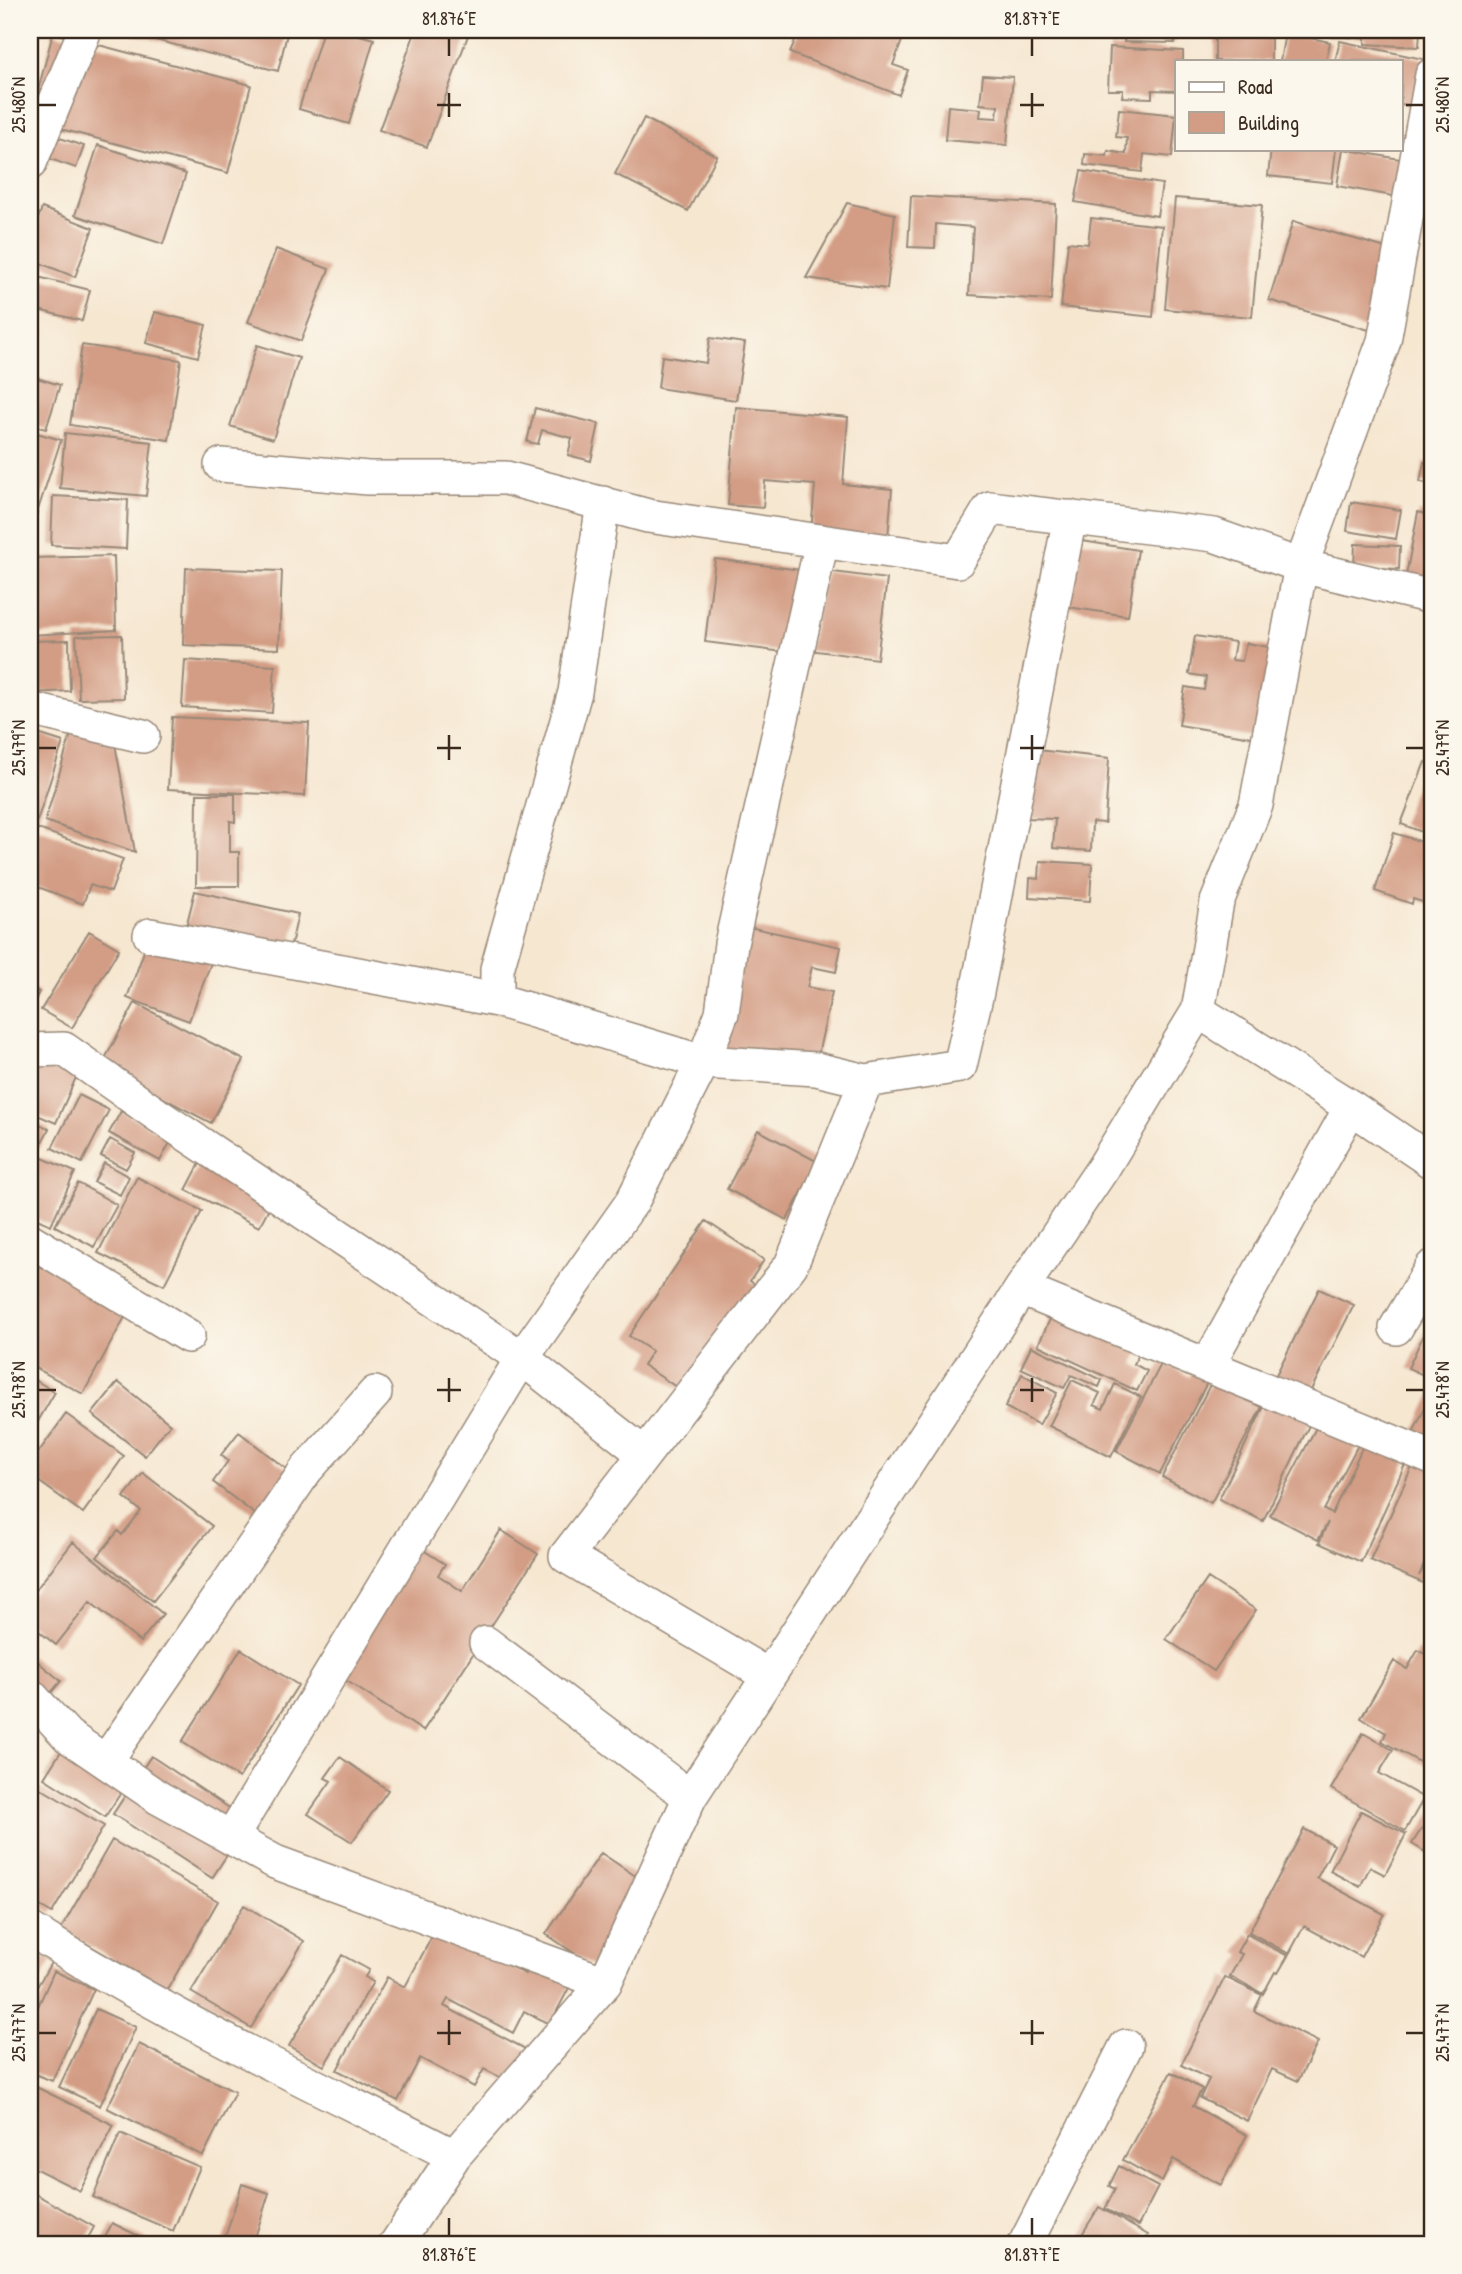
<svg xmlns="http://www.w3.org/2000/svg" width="1462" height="2274" font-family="'Patrick Hand',sans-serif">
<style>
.building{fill:#d39c84}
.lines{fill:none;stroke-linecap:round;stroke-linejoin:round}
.street-casing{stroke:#988878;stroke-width:36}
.street{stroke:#fff;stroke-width:33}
.ticks{fill:none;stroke:#3b2a1e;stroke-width:2.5}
.neatline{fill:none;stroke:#3b2a1e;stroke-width:2.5}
.ticks-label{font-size:18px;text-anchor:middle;fill:#3b2a1e}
</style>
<rect width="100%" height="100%" fill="#fbf7ec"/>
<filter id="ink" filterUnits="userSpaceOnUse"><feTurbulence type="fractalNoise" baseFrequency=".0143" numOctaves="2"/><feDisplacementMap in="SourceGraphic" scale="14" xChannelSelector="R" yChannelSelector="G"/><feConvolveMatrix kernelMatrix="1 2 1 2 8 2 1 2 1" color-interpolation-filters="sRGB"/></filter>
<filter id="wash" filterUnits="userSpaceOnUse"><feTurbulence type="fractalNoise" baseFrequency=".00686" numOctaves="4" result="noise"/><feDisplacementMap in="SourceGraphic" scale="28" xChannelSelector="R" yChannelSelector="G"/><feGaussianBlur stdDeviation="1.57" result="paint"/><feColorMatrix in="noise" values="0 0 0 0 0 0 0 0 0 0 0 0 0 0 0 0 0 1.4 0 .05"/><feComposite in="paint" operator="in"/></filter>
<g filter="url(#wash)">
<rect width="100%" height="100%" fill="#f6e7d1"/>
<g id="blocks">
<!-- building -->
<path class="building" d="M116,30H288L278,71Z
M323,30H341L374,39L349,124L299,109Z
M416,30H470L427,147L379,130Z
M799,30H906L893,65L908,70L899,95L790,53Z
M1112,30H1192V33L1175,32V43L1124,42L1125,34H1112Z
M1215,30H1271V61H1215Z
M1325,30H1420L1419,47L1365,44V38L1325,36Z
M53,33L251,85L228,173L30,121Z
M1285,33L1330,42L1326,61H1280Z
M1340,41L1432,61V111L1401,104V61H1335Z
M1110,47L1183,51V61H1177V91L1152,90V98L1122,97L1123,90H1108Z
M983,75L1013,77L1007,145L945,140L948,106L981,109L980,117L997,118L998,106L980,104Z
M1119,109L1176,115L1172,157L1144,154L1142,172L1084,165L1085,154L1107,156L1108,151L1126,154L1127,138L1116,137Z
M644,118L717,156L688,211L615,174Z
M30,128L84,146L76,168L30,152Z
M98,145L186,174L163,244L75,215Z
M1271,149H1336L1332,183L1268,176Z
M1343,149L1417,162L1410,199L1337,186Z
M1081,171L1162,184L1157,216L1075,202Z
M911,196L1056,204L1051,300L969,295L973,227L936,224L935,248L908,247Z
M1175,198L1262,205L1252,317L1165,309Z
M847,203L895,214L887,289L806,278Z
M42,208L93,228L75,277L30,259V240Z
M1091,218L1162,226L1153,317L1061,307L1068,242L1088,244Z
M1293,221L1403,253L1379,333L1269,300Z
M276,249L329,269L301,341L248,322Z
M30,275L90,290L82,321L30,308Z
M155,312L206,325L198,357L146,343Z
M710,338L745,343L736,400L658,388L662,356L706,363Z
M82,345L181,360L169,440L70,425Z
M257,345L299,358L273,439L230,426Z
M30,376L60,385L46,429L30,425Z
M736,407L848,417L843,484L892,489L888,538L811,532L815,485L765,481L763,508L728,505Z
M535,408L599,424L591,461L568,455L572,438L542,430L538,444L527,442Z
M30,431L61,440L30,534Z
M65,433L152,442L146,496L60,488Z
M1424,462L1432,463V484L1420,482Z
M1431,485H1432V586L1405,581L1418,512L1426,514Z
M53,496L128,500L126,549L51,545Z
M1351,502L1401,510L1396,539L1347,531Z
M1070,539L1138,550L1128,616L1061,606Z
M1355,544L1400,546L1399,569L1354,567Z
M114,556L116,630L30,635V558Z
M715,559L809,571L799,654L705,642Z
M186,568L282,571L279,649L183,645Z
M826,571L887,579L877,659L809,650Z
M122,635L124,698L79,699L76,636Z
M1195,636L1235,642L1232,660L1242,661L1246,643L1285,650L1270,740L1179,725L1185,687L1204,690L1206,677L1189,674Z
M69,640L70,691L30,693V641Z
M185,660L275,666L272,713L182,707Z
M172,717L309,723L305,796L168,789Z
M75,721L112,728L135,852L45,821Z
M35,733L63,742L37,821L30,819V750Z
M1028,749L1109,758L1105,823L1092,822L1091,851L1053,848L1055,819L1024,818Z
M1425,762L1432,764V841L1421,837L1422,832L1401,824Z
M197,794H235V822L230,821V852H239V886H196Z
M30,826L123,859L111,892L90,885L83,904L30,884Z
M1394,833L1432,845V905L1413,899L1412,904L1375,891Z
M1040,861L1092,864L1090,901L1029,897L1030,878L1039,879Z
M195,891L298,914L290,950L186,927Z
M154,924L217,947L189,1021L127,998Z
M749,927L841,947L836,972L812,967L807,987L832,992L815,1068L721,1061Z
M89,931L119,949L72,1028L41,1010Z
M30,988L39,992L30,1011Z
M135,1003L244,1060L211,1123L101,1066Z
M30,1052L78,1073L56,1123L30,1112Z
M79,1095L109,1110L82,1163L52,1148Z
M121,1111L172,1139L160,1161L109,1133Z
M30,1119L49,1129L30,1164Z
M758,1130L818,1162L787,1220L727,1189Z
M110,1139L135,1153L126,1169L101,1156Z
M210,1144L283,1181L259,1227L186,1190Z
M40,1157L75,1172L51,1225L30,1216V1179Z
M104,1163L129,1177L120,1195L94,1182Z
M137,1177L202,1211L164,1285L98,1253Z
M78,1183L117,1205L94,1247L55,1226Z
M706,1221L764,1260L750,1281L762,1289L690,1396L643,1365L652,1351L629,1336Z
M30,1253L130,1308L83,1394L30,1365Z
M1319,1289L1354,1305L1309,1394L1275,1377Z
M1056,1306L1142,1346L1134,1364L1147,1371L1137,1391L1038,1345Z
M1429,1323L1432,1325V1379L1408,1368Z
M1031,1346L1102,1380L1099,1387L1071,1375L1064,1388L1021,1368Z
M1162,1362L1190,1377L1195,1367L1211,1375L1160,1474L1116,1451Z
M1022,1374L1057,1393L1039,1425L1005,1407Z
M30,1377L55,1392L30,1435Z
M1072,1380L1100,1393L1094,1405L1103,1409L1115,1384L1141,1397L1111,1457L1049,1426Z
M1212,1381L1262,1407L1211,1503L1162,1477Z
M118,1382L170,1424L145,1456L92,1414Z
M1432,1393V1449L1410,1439Z
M1267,1400L1314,1415L1263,1521L1219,1499Z
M66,1414L124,1456L83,1513L30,1475V1464Z
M1320,1420L1360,1441L1324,1510L1332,1514L1366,1439L1408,1458L1361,1562L1319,1543L1328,1522L1318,1540L1270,1515Z
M239,1432L290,1472L256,1515L213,1482L228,1461L221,1455Z
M1415,1460L1432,1468V1547L1419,1576L1432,1553V1587L1370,1560Z
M143,1473L212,1526L153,1601L97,1557L118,1531L122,1535L141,1511L124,1497Z
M501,1530L538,1554L423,1731L321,1664L401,1536L445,1564L438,1575L462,1591Z
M73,1542L163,1614L140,1642L90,1602L56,1645L30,1624V1597Z
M1208,1578L1256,1610L1214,1671L1166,1639Z
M241,1649L298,1685L239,1778L182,1742Z
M1418,1650L1432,1658V1769L1382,1741L1386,1733L1361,1718L1394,1661L1407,1669Z
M30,1655L61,1681L30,1717Z
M1363,1733L1393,1750L1379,1773L1424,1798L1405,1831L1331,1789Z
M67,1742L128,1782L105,1817L44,1778Z
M151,1756L249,1821L212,1878L113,1814Z
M340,1757L388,1790L352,1842L308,1814L331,1781L325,1778Z
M30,1782L104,1826L52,1913L30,1900Z
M1361,1811L1406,1834L1385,1875L1370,1867L1360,1887L1330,1871Z
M1432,1812V1856L1412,1844Z
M1304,1829L1334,1845L1317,1878L1384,1914L1361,1957L1304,1926L1289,1954L1249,1932Z
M112,1840L218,1901L167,1990L61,1929Z
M601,1853L658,1891L602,1972L546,1934Z
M244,1905L304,1941L251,2028L191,1992Z
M437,1927L525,1974L531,1964L570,1986L550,2024L524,2011L513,2033L448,1999L444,2006L535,2054L517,2086L484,2069L474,2087L420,2058L398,2101L337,2070L387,1977L405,1987Z
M1247,1934L1288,1956L1278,1973L1275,1972L1263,1994L1230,1976L1242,1954L1237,1952Z
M30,1949L52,1961L30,1999Z
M342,1955L369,1970L365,1977L373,1982L324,2066L289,2046Z
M54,1971L94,1989L52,2081L30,2072V2024Z
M1225,1977L1262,1995L1254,2011L1318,2042L1298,2081L1272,2069L1247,2121L1200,2098L1209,2079L1181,2065Z
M96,2009L136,2027L100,2106L59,2087Z
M139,2044L235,2092L203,2156L107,2108Z
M1171,2072L1202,2089L1193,2106L1247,2135L1221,2185L1173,2159L1162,2182L1123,2160Z
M30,2084L114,2125L80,2191L30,2166Z
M120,2133L200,2167L173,2231L93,2197Z
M1119,2166L1158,2187L1138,2226L1105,2209L1115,2189L1109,2186Z
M242,2184L269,2193L253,2244H223Z
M30,2191L94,2227L85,2244H30Z
M1099,2207L1148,2235L1143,2242L1147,2244H1076Z
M112,2223L151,2242L150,2244H102Z"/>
</g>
</g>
<g filter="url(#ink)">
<use href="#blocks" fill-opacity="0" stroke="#988878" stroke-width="2"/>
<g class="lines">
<!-- street casing -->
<g class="street-casing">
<path id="street" d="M30,163L85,30
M221,465L368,478H506L648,516L958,561L990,508L1214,535L1301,566L1432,597
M30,709L143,736
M150,935L497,1000L703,1062L816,1069L866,1081L960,1066L976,997L1070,517
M497,1000V969L575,692L603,503
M1198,1011L1351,1107L1432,1162
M30,1050L64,1049L156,1114L522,1358L644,1454
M30,1240L188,1336
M1021,1289L1432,1458
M1396,1328L1432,1267
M1207,1366L1351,1107
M486,1643L690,1797
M769,1676L566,1556L791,1265L866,1081
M30,1695L68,1736L159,1798L275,1862L605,1983
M106,1761L306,1470L375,1393
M231,1838L522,1358L632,1202L703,1062L722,1013L731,944L822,541
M30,1929C164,2015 312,2083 454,2156
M396,2244L454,2156L605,1983L690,1797L1021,1289L1103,1168L1198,1011L1217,902L1256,805L1301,566L1384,341L1432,75
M1025,2244L1126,2046"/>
</g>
<!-- street -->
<use href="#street" class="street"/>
</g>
</g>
<!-- ticks -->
<path class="ticks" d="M449,38V56M1032,38V56M449,93V117M1032,93V117M38,105H56M437,105H461M1020,105H1044M1406,105H1424M449,735V760M1032,735V760M38,748H56M437,748H461M1020,748H1044M1406,748H1424M449,1378V1402M1032,1378V1402M38,1390H56M437,1390H461M1020,1390H1044M1406,1390H1424M449,2020V2045M1032,2020V2045M38,2033H56M437,2033H461M1020,2033H1044M1406,2033H1424M449,2218V2236M1032,2218V2236"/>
<!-- margin -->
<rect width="1462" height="2274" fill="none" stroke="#fbf7ec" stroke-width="77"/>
<!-- legend -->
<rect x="1175" y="60" width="228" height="91" fill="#fbf7ec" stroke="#aea59a" stroke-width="2"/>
<rect x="1189" y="82" width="35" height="10" fill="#ffffff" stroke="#aea59a" stroke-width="2"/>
<text x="1238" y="94" font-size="21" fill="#3b2a1e">Road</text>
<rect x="1189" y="112" width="35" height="21" fill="#d39c84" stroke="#aea59a" stroke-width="2"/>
<text x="1238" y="130" font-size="21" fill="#3b2a1e">Building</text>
<rect x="38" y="38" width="1386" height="2198" class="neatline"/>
<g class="ticks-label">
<text x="449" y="25">81.876°E</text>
<text x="1032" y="25">81.877°E</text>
<text transform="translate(19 105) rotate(-90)" y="6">25.480°N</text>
<text transform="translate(1443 105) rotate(-90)" y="6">25.480°N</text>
<text transform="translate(19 748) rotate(-90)" y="6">25.479°N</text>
<text transform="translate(1443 748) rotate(-90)" y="6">25.479°N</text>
<text transform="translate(19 1390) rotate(-90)" y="6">25.478°N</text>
<text transform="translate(1443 1390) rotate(-90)" y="6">25.478°N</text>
<text transform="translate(19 2033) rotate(-90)" y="6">25.477°N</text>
<text transform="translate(1443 2033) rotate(-90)" y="6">25.477°N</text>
<text x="449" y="2261">81.876°E</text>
<text x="1032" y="2261">81.877°E</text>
</g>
</svg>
